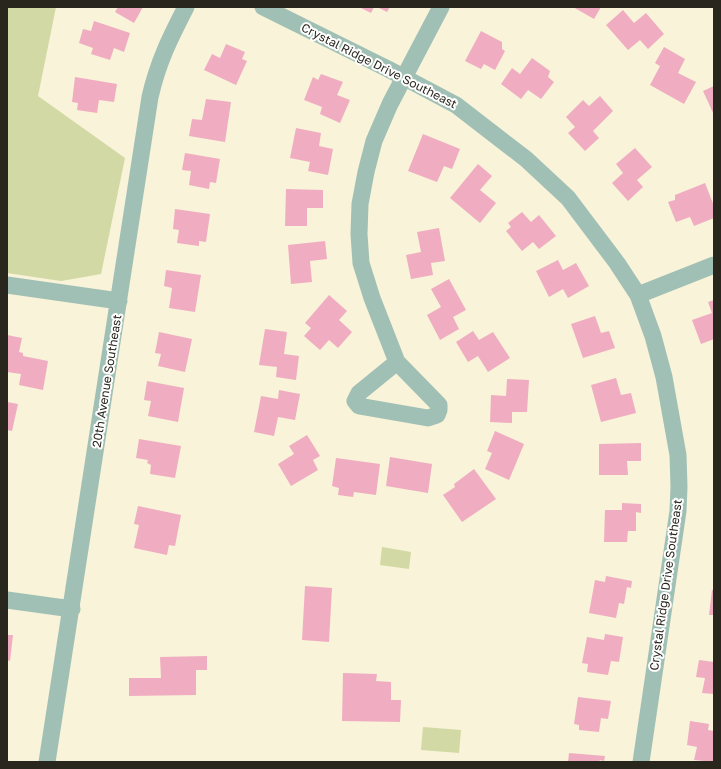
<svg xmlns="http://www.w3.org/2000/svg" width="721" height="769" font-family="'Golos Text',sans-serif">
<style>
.green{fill:#d2d9a4}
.building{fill:#f0adc1}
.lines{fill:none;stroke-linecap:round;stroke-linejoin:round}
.minor{stroke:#a1c0b5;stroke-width:17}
.labels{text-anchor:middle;stroke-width:4;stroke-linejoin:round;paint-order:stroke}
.street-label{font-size:12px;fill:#28261d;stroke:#fff}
</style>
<rect width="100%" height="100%" fill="#f8f3d9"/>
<!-- green -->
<path class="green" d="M7,7H56L38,96L125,158L101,274L61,281L7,273Z
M382,547L411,552L409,569L380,565Z
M423,727L461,730L459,753L421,750Z"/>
<!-- building -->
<path class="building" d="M118,7H143L134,23L115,12Z
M359,7H374L371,13Z
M377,7H390L387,12Z
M573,7H601L594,19Z
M623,10L634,23L646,13L664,34L648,49L640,40L628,50L606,25Z
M94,21L130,33L124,52L114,48L110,60L91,54L93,48L79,43L83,29L91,31Z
M481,31L502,42V49L505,51L495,70L484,64L481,69L465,61Z
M226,44L245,52L242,59L247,61L236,85L204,70L212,54L220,58Z
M664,47L685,59L678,73L696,82L684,104L650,85L660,66L655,63Z
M532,58L550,71L548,77L554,82L541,99L528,90L521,99L501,84L512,68L520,74Z
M321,74L343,82L337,95L350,100L340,123L320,114L322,107L304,100L313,77L318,80Z
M75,77L117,84L114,102L99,100L97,113L77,110L78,103L72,102Z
M714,86V115L703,91Z
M600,96L613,111L593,131L599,138L585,151L568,133L575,127L566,117L583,100L589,106Z
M206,99L231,102L225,142L189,136L192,119L202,120Z
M296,128L321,133L319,146L333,149L328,175L308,171L310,162L290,158Z
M423,134L460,149L452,169L444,166L437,182L408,171Z
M635,148L652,167L637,180L643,187L628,201L612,183L623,173L616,164Z
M185,153L220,159L216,183L210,182L209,189L189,185L191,171L182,170Z
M478,164L492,176L480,190L496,203L480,223L450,198Z
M705,183L714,206V218L694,226L690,217L676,222L668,202L675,200V195Z
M286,189L323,190V208H307V226H285Z
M175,209L210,214L206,242L199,241V246L177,243L179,230L173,229Z
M522,212L531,222L539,215L556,236L539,249L533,242L522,251L506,231L511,227L508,223Z
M439,228L445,261L431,263L433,275L411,279L406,255L421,252L417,232Z
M325,241L327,259L310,261L312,282L291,284L288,245Z
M558,260L563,270L576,263L589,286L568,298L563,289L549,297L536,271Z
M166,270L201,275L195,312L169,308L172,288L164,286Z
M449,279L466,310L453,317L459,329L440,340L427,315L441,307L431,289Z
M329,295L347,311L339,320L352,332L338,348L329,340L320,350L304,336L311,328L305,323Z
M714,300V339L701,344L692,320L712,313L708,302Z
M595,316L601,333L609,331L615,348L583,358L571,324Z
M265,329L287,332L284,354L299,356L296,380L276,377L277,367L259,365Z
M473,331L479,340L493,332L510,358L488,372L478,356L468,362L456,342Z
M159,332L192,339L185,372L158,366L161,354L155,353Z
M7,335L22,338L19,352L23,353V356L48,361L43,390L19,385L21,374L7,372Z
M616,378L621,395L631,393L636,413L601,422L591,385Z
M507,379L529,380L527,412H512V423L490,422L491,395L506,396Z
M147,381L184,388L178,422L148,416L151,401L144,400Z
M279,390L300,394L295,420L278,417L274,436L254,432L261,396L278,399Z
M7,402L18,404L12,431L7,430Z
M495,431L524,444L509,480L485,469L492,453L487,451Z
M307,435L320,456L313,460L318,470L291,486L278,464L294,454L289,446Z
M139,439L181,446L175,478L150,474L151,465L147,463L148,460L136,458Z
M641,443V461H627L628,475H599V444Z
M390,457L432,464L428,493L386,486Z
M336,458L380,464L376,495L354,492L353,497L338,495L339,488L332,486Z
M474,469L496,499L462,522L443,495L455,487L454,484Z
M622,503L641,504V513L636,512V531H628L627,542H604L605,510H622Z
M138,506L181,515L175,546L169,545L167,555L134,548L139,525L134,524Z
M606,576L632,581L631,588L627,587L624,604L619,603L616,618L589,613L595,580L605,582Z
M305,586L332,588L329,642L302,640Z
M712,590H714V615H709Z
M605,634L623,637L619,662L611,661L608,675L587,672L588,664L582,663L587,637L604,640Z
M7,635H13L10,661L7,660Z
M207,656V670H196V695L129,696V678H161L160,657Z
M699,660L714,662V694L702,693L705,678L696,677Z
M343,673L377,674L376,681L391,682V700H401L400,722L342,721Z
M578,697L611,701L608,719L601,718L599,732L579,730V725L574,724Z
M690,721L709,724L708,730L714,731V762L694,760L697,747L687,745Z
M569,753L605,756L604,761L600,760L599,762H568Z"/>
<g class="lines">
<!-- minor -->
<path class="minor" d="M263,7L388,69L456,105L526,159L568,198L617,263L638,295L653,336L664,377L678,455L679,487L678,511L641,762
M7,285L119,301
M638,295L714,265
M397,362L359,393L355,401L359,406L428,418L437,415L439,410V405L397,362L372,298L361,263L359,234L360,204L366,172L374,141L390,104L441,7
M7,600L72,609
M47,762L150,97C158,62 170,38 186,7"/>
</g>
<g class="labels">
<!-- street labels -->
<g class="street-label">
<text transform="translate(379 66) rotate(27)" y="4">Crystal Ridge Drive Southeast</text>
<text transform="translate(107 381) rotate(-81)" y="4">20th Avenue Southeast</text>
<text transform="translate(666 585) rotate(-82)" y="4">Crystal Ridge Drive Southeast</text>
</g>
</g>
<!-- border -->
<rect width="721" height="769" fill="none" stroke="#28261d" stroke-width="16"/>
</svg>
